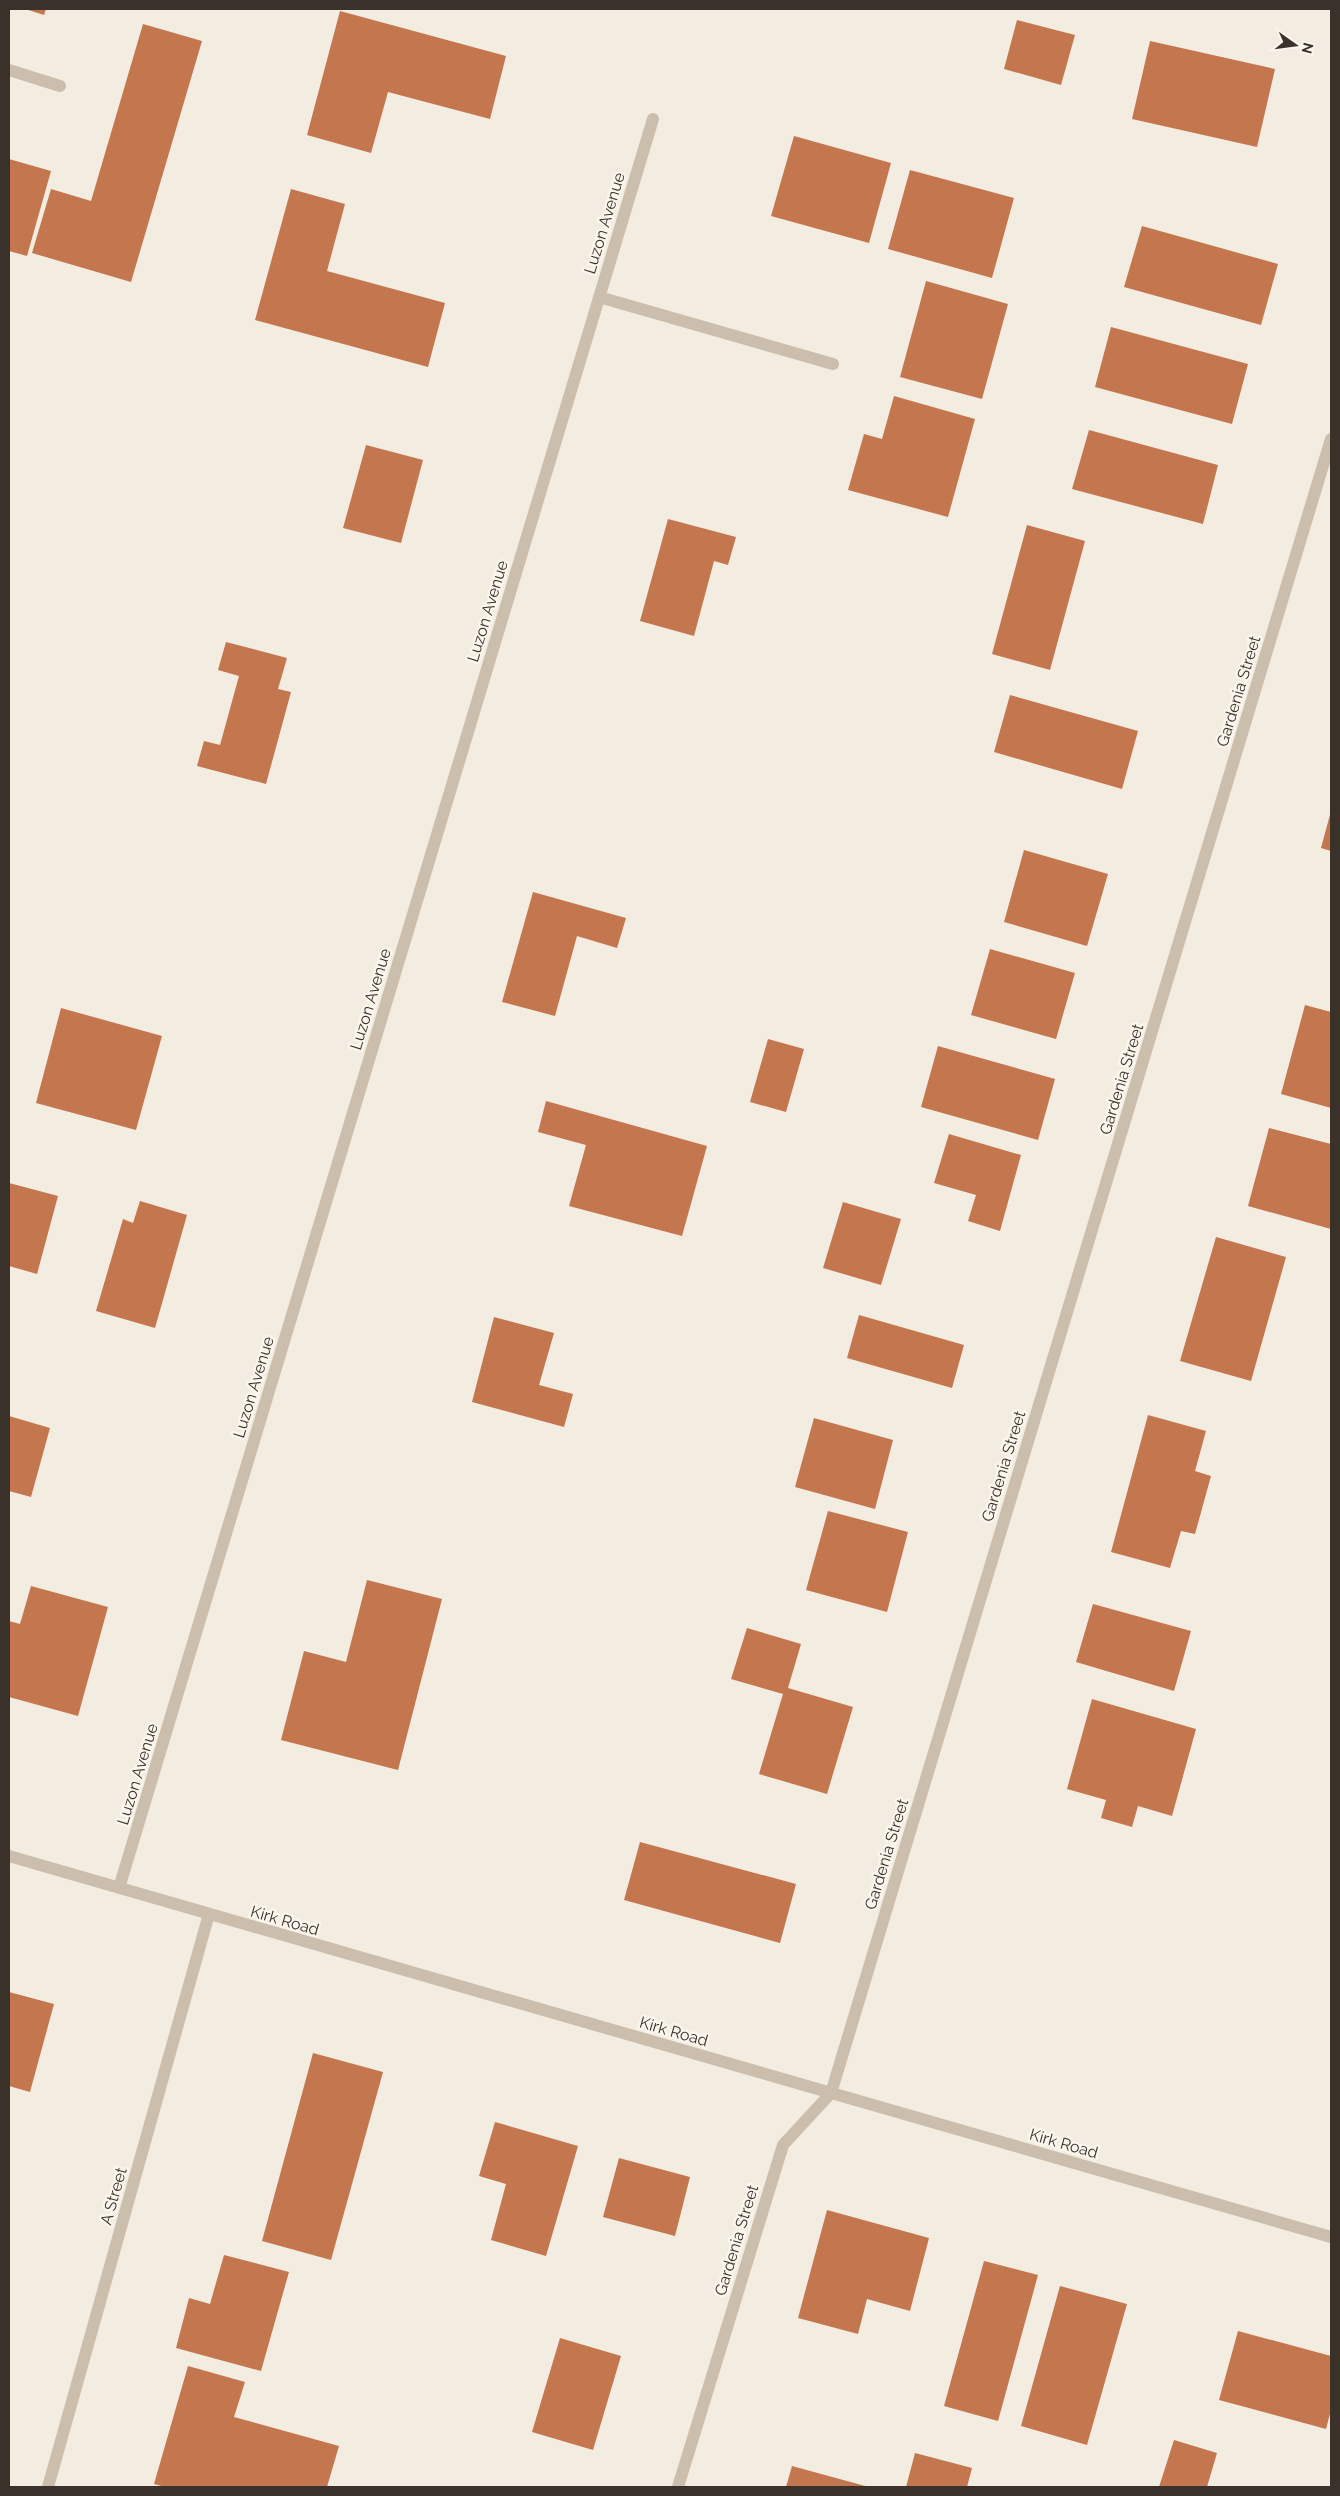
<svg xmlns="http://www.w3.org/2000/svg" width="1340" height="2496" font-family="Raleway,sans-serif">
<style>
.building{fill:#c4764e}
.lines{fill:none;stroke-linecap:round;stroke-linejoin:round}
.minor{stroke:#cbbeac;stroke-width:12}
.labels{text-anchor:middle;stroke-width:5;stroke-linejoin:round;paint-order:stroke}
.street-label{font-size:16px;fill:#3a312b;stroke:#faf6ed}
</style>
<rect width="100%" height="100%" fill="#f3ece0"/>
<!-- building -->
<path class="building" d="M25,9H46L44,15Z
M340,11L506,56L490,119L388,92L371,153L307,135Z
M1017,20L1075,35L1061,85L1004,69Z
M143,24L202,41L131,282L32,253L51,189L91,201Z
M1150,41L1275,69L1257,147L1132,119Z
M794,136L891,163L869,243L771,216Z
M9,159L51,171L27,256L9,251Z
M910,170L1014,198L992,278L888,249Z
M291,189L345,204L327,271L445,303L428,367L255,320Z
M1142,226L1278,264L1261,325L1124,287Z
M926,281L1008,304L982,399L900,377Z
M1111,327L1248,364L1232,424L1095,387Z
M894,396L975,419L948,517L848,490L864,434L882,439Z
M1089,430L1218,465L1203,524L1072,489Z
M366,445L423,460L401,543L343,528Z
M668,519L736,537L728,565L714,561L694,636L640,621Z
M1027,525L1085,541L1050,670L992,654Z
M226,642L287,658L278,689L291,692L266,784L197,766L204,741L220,745L239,676L218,670Z
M1010,695L1138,731L1122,789L994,752Z
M1331,811V851L1321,848Z
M1024,850L1108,874L1087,946L1004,922Z
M533,892L626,918L617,948L577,936L555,1016L502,1002Z
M990,949L1075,973L1056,1039L971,1015Z
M1305,1005L1331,1012V1108L1281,1094Z
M61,1008L162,1036L136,1130L36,1103Z
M768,1039L804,1049L786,1112L750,1102Z
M938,1046L1055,1079L1038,1140L921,1107Z
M546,1101L707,1146L682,1236L569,1206L586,1145L538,1132Z
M1269,1128L1331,1144V1229L1248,1206Z
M949,1134L1021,1155L1000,1231L968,1221L976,1195L934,1183Z
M9,1183L58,1196L37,1274L9,1266Z
M140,1201L187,1215L155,1328L96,1311L123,1219L133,1223Z
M843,1202L901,1219L881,1285L823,1268Z
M1216,1237L1286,1257L1251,1381L1180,1361Z
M859,1315L964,1345L952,1388L847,1358Z
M494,1317L554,1333L539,1385L573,1394L564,1427L472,1402Z
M1148,1415L1206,1431L1195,1471L1211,1476L1195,1534L1181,1531L1170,1568L1111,1552Z
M9,1416L50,1428L31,1497L9,1491Z
M814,1418L893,1440L875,1509L795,1487Z
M828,1511L908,1532L887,1612L806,1590Z
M367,1580L442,1599L398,1770L281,1740L304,1651L346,1662Z
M31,1586L108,1607L78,1716L9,1697V1621L20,1624Z
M1093,1604L1191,1631L1174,1691L1076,1662Z
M747,1628L801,1644L788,1688L853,1707L827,1794L759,1774L783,1694L731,1679Z
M1092,1699L1196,1729L1172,1816L1138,1806L1132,1827L1101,1818L1106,1800L1067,1789Z
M640,1842L796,1884L780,1943L624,1900Z
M9,1992L54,2004L30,2092L9,2086Z
M313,2053L383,2072L331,2260L262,2241Z
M495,2122L578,2146L546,2256L491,2240L506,2184L479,2176Z
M619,2158L690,2177L675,2236L603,2217Z
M827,2210L929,2238L910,2311L867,2299L858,2334L798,2318Z
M224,2255L289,2272L261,2371L176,2348L189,2298L210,2304Z
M984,2261L1038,2275L998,2421L944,2406Z
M1060,2286L1127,2304L1087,2445L1021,2426Z
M1238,2331L1331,2356V2410L1326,2429L1219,2400Z
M560,2338L621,2356L593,2450L532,2432Z
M188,2366L245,2382L234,2417L339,2446L327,2487H165L154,2484Z
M1174,2440L1217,2453L1207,2487H1159Z
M915,2453L972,2468L967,2487H906Z
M792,2466L869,2487H786Z"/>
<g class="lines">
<!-- minor -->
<path class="minor" d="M9,70L60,86
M599,297L833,364
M9,1856L1331,2237
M119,1888L653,119
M48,2487L209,1914
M678,2487L783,2145L831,2093L1331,439"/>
</g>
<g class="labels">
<!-- street labels -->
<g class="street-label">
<text transform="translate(604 223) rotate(-73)" y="6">Luzon Avenue</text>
<text transform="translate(487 611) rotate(-73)" y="6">Luzon Avenue</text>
<text transform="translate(1238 691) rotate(-73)" y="6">Gardenia Street</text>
<text transform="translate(370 999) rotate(-73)" y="6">Luzon Avenue</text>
<text transform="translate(1121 1079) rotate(-73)" y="6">Gardenia Street</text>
<text transform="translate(253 1387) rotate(-73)" y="6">Luzon Avenue</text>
<text transform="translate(1003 1466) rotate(-73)" y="6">Gardenia Street</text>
<text transform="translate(137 1774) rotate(-73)" y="6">Luzon Avenue</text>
<text transform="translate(886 1854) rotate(-73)" y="6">Gardenia Street</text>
<text transform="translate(285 1920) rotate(16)" y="6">Kirk Road</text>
<text transform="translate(674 2031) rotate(16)" y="6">Kirk Road</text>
<text transform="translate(1064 2143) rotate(16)" y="6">Kirk Road</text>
<text transform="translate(113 2196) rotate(-74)" y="6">A Street</text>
<text transform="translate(736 2240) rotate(-73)" y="6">Gardenia Street</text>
</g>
</g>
<!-- border -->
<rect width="1340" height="2496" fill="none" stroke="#3a312b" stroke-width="20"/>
<!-- north arrow -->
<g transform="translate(1295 45) rotate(104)" stroke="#faf6ed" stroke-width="4" paint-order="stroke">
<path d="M0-4L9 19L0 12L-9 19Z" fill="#3a312b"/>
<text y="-8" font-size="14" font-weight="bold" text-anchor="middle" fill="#3a312b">N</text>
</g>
</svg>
